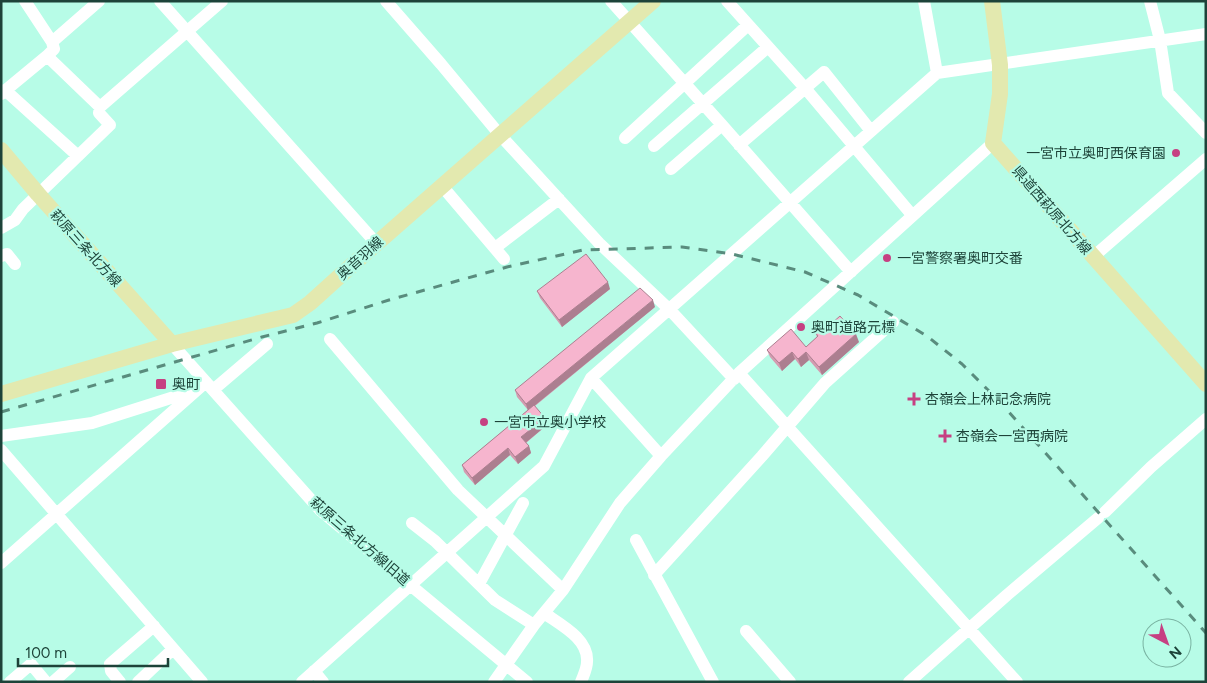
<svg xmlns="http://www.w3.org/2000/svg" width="1207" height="683" font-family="Figtree,'Noto Sans JP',sans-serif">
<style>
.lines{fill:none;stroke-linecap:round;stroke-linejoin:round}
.minor{stroke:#fff;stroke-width:12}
.major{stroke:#e3e9af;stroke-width:16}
.rail{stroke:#598c7d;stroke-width:3;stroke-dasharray:9 9;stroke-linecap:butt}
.wall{fill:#d49cb1}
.shaded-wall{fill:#ac7f90}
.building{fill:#f6b5ce;stroke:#ac7f90}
.poi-dot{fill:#c64082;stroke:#b7fce7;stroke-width:2}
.labels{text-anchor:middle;stroke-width:4.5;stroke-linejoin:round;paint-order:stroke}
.poi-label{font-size:14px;fill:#1d4339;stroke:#b7fce7;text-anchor:start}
.street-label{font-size:14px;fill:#1d4339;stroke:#b7fce7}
</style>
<rect width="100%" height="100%" fill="#b7fce7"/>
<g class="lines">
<!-- minor -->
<path class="minor" d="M25,1L52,42L54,49L47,56
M160,1L376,243
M386,1L441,64L500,135L599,243L670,310L734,379
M611,1L722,125L851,272
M727,1L805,88L912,215
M924,1L937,73
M1150,1L1160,40L1168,93L1206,133
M52,42L99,1
M5,90L78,156
M1,94L47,56L100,107L222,1
M625,138L748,25
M739,145L824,72L871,131
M654,146L768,47
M671,169L722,125
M442,186L504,259
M1,228L15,220L23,209L110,125L99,113L100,107
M495,248L559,199
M1,256L7,254L15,264
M1093,257L1206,159
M330,339L458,490L563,590
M172,344L321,511L527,682
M739,373L1017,682
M591,378L661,456
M213,390L267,344
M1,436L92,423L174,397L188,398
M1,450L202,682
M1105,512L1151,467L1206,419
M412,523L435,541L495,600L534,625
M636,540L713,682
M1,563L206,382
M654,575L762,456L825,383L893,322
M479,584L523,503
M544,613C561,625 589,639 587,662C587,669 583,676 581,682
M746,631L790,682
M314,671L323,682
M10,682L31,664L46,682
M53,682L70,667
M120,682L111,671L110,664L154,626
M138,682L173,649
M302,682L544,466L591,378L937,73L1206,34
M494,682L534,625L563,590L620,503L661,456L739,373L993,143
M909,682L1007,595L1098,518"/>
<!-- major -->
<path class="major" d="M992,1L1000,65V94L993,143L1206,384
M1,150L38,194L172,344
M1,394L172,344L293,315L310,303L351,266L653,1"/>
<!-- rail -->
<path class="rail" d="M1,412L262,337L317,323L389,300L507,267L583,250L682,247L732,254L805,272L858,295L927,336L962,364L999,401L1206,633"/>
</g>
<!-- wall -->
<path class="wall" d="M610,289L562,327L540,298L537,291Z
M655,307L535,406L547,425L526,443L529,446L531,453L518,464L510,455L475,485L464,472L462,465L528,410L517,397L515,390Z
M824,330L859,342L822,375L809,360L801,367L795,359L782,371L770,357L767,350L806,347L817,337L815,332Z"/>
<!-- shaded-wall -->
<path class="shaded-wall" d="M608,282L610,289L562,327L559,320Z
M653,300L655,307L528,411L526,404Z
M856,334L859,342L822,375L819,367Z
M792,352L795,359L782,371L779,363Z
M806,352L809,360L801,367L798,359Z
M545,418L547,425L524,444L521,437Z
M529,446L531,453L518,464L515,457Z
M508,448L510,455L475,485L472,478Z"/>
<!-- building -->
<path class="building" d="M586,254L608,282L559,320L537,291Z
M640,288L653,300L526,404L515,390Z
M840,316L856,334L819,367L806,352L798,359L792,352L779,363L767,350L791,329L806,347L818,336L815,332L821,327L824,330Z
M534,405L545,418L521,437L529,446L515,457L508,448L472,478L462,465Z"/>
<!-- markers -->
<g class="poi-dot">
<circle cx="1176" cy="153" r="5"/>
<circle cx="887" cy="258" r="5"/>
<circle cx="801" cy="327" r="5"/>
<rect x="155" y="378" width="12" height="12" rx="2.5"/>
<path d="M911.5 391.5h5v5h5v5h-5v5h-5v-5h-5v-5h5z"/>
<circle cx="484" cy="422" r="5"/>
<path d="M942.5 428.5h5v5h5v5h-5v5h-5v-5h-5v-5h5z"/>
</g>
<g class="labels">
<!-- poi labels -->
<g class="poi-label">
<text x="1166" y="158" text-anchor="end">一宮市立奥町西保育園</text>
<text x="897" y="263">一宮警察署奥町交番</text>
<text x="811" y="332">奥町道路元標</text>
<text x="172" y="389">奥町</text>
<text x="925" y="404">杏嶺会上林記念病院</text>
<text x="494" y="427">一宮市立奥小学校</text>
<text x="956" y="441">杏嶺会一宮西病院</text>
</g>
<!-- street labels -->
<g class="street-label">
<text transform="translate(1052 210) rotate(49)" y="5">県道西萩原北方線</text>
<text transform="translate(86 248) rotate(48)" y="5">萩原三条北方線</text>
<text transform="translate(360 258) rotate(-42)" y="5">奥音羽線</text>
<text transform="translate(360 541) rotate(41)" y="5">萩原三条北方線旧道</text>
</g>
</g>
<!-- border -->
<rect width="1207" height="683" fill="none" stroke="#1d4339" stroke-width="5"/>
<!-- north arrow -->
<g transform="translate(1167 643) rotate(139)"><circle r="24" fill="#b7fce7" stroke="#79b2a1"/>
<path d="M0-4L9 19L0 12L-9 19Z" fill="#c64082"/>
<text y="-8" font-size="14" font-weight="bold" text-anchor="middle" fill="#1d4339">N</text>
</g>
<!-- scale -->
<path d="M18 658v8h150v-8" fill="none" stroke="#1d4339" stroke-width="2.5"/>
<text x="25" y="658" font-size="15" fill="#1d4339" stroke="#b7fce7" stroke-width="4" paint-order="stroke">100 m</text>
</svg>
